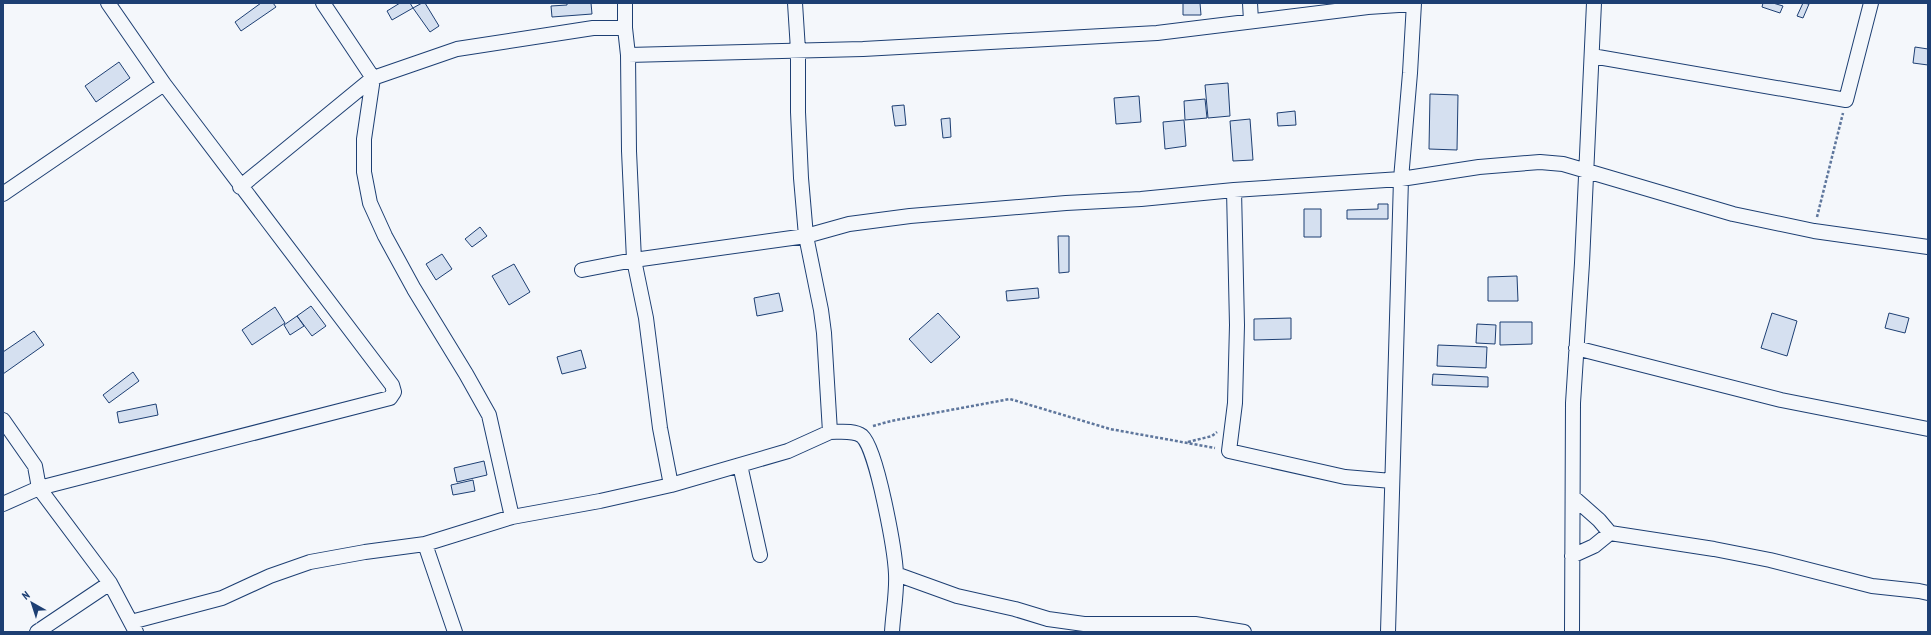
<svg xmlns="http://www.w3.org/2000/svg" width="1931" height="635" font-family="'PT Sans Narrow',sans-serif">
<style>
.building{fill:#d5e0f0;stroke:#1d3f73}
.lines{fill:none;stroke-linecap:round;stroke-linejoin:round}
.minor-casing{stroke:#1d3f73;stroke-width:16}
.path{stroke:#5e769c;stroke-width:2.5;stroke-dasharray:3 2;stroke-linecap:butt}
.minor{stroke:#f4f7fb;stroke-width:14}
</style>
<rect width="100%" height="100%" fill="#f4f7fb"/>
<!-- building -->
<path class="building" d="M261,3H273L276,7L241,31L235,22Z
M400,3H410L413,8L392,20L387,11Z
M422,3H425L439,26L430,32L413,8Z
M567,3H591L592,14L552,17L551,6L567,5Z
M1183,3H1200L1201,15H1183Z
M1763,3H1773L1783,6L1780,13L1762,7Z
M1803,3L1809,4L1803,18L1797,16Z
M1915,47L1928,49V65L1913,63Z
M119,62L130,78L96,102L85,86Z
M1228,83L1230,116L1208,118L1205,85Z
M1430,94L1458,95L1457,150L1429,149Z
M1139,96L1141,122L1116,124L1114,98Z
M1205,99L1207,118L1185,120L1184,101Z
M904,105L906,125L895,126L892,106Z
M1295,111L1296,125L1278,126L1277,113Z
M950,118L951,137L943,138L941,119Z
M1250,119L1253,160L1233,161L1230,121Z
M1184,120L1186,146L1165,149L1163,122Z
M1378,204H1388V219H1347V210L1378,209Z
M1304,209H1321V237H1304Z
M480,227L487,236L472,247L465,239Z
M1058,236H1069V272L1059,273Z
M442,254L452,269L436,280L426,264Z
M514,264L530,292L509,305L492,276Z
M1517,276L1518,301H1488V277Z
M1038,288L1039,298L1007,301L1006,291Z
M779,293L783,311L757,316L754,298Z
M311,306L326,326L312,336L297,316Z
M275,307L285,323L252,345L242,330Z
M938,313L960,337L931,363L909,339Z
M1772,313L1797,321L1787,356L1761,348Z
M1889,313L1909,318L1905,333L1885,328Z
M297,316L304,326L290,335L284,325Z
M1291,318V339L1254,340V319Z
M1500,322H1532V344L1500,345Z
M1477,324L1496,325L1495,344L1476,343Z
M34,331L44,345L3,374V352Z
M1438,345L1487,347L1486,368L1437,366Z
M581,350L586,368L562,374L557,357Z
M133,372L139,381L109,403L103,395Z
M1433,374L1488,377V387L1432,385Z
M156,404L158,415L119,423L117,412Z
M484,461L487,475L457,482L454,468Z
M473,480L475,491L453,495L451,485Z"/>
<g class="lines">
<!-- minor casing -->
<g class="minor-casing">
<path id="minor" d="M323,3L373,78L364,139V172L370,203L385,236L414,289L466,374L489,415L512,517
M625,3V28L628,55L629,151L634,260L646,318L660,428L671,485
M1250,3L1251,21
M628,55L863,49L1157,33L1368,7L1414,4
M1592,56L1846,100L1871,3
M240,187L373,78L457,49L593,28H625
M1234,190L1237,325L1235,403L1229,451L1345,477L1392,481
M3,194L164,84
M582,270L634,260L806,236L849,224L910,216L1066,203L1141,199L1234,190L1401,179L1479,167L1540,162L1563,164L1733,214L1814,231L1928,247
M1576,348L1781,400L1928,429
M3,420L35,466L39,488L110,583L136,632
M830,432C840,432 854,430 862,436C877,449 895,551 896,574C897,593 893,613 892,632
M740,465L760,555
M1573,497L1599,520L1610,533
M3,504L39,488L390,398L394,392L392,385L164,84L108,3
M425,544L455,632
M1572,556L1594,546L1610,533L1714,549L1770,560L1872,586L1919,591L1928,593
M896,574L957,596L1015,609L1048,619L1084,624H1195L1244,632
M131,622L222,598L270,576L310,562L365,552L425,544L512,517L600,501L671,485L788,451L830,432L824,333L821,310L806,236L801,178L798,112V50L795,3
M37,632L110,583
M1388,632L1401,179L1410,73L1414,3
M1572,632L1573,403L1582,263L1594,3"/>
</g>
<!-- path -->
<path class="path" d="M1817,217L1843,113
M873,426L891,421L1010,399L1110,429L1215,448
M1188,442L1212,436L1217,432"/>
<!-- minor -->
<use href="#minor" class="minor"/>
</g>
<!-- border -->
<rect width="1931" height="635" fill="none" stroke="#1d3f73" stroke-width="8"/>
<!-- north arrow -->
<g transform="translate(32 603) rotate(321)" stroke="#f4f7fb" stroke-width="3" paint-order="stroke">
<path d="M0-3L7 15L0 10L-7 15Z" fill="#1d3f73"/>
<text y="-6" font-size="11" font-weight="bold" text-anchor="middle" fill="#1d3f73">N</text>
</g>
</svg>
